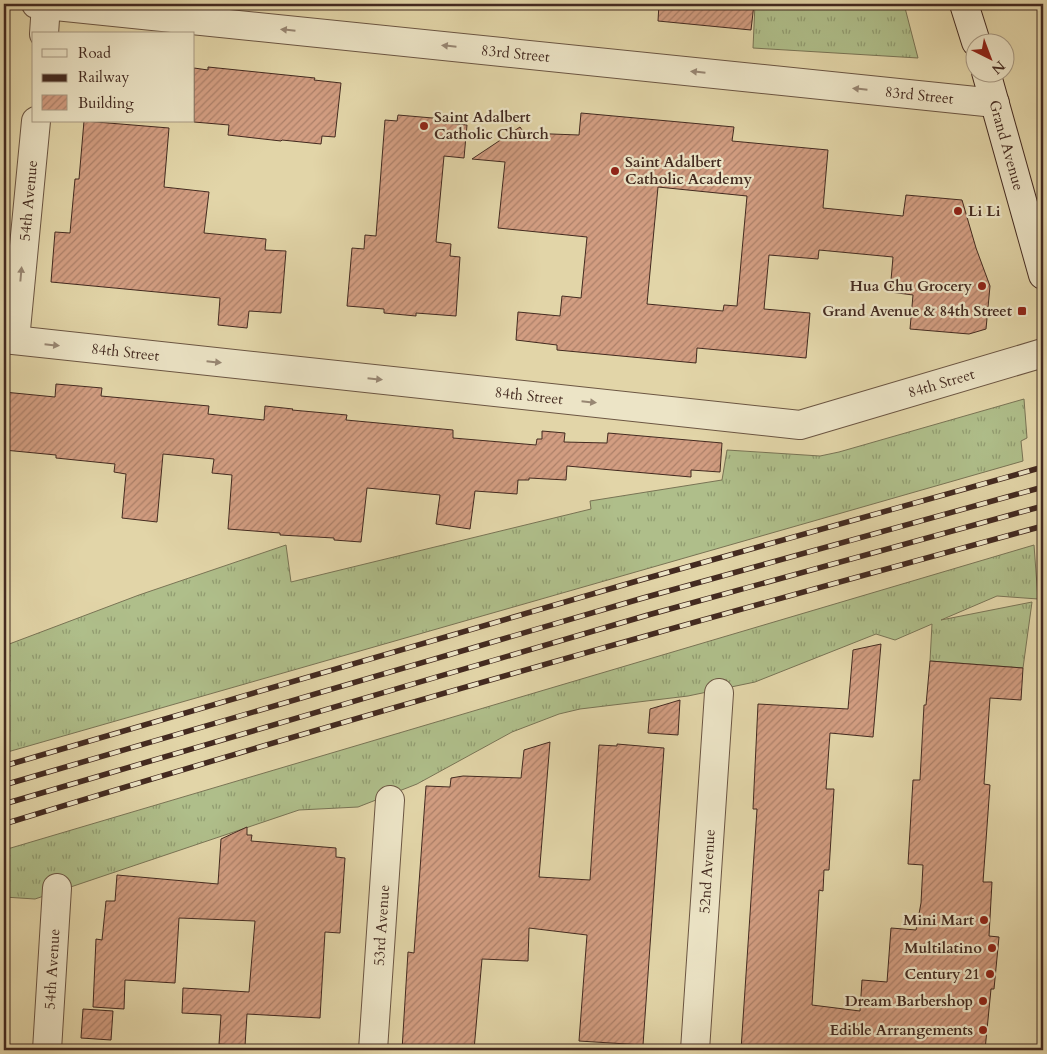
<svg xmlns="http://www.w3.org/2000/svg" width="1047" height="1054" font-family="Cardo,serif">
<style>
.grass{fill:url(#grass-tufts);stroke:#797455}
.building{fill:url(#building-hatch);stroke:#432a20;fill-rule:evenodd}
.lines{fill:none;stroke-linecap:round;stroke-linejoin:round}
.street-casing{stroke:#6b5542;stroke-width:30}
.secondary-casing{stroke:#432a20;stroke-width:30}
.street{stroke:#ece4c6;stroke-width:28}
.secondary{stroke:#ece4c6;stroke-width:28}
.rail-casing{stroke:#432a20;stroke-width:5.5}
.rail{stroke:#ece4c6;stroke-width:4;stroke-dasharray:11;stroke-linecap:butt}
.oneway{fill:#988773}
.poi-dot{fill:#8f2418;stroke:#ece4c6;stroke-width:2}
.labels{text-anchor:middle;stroke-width:4.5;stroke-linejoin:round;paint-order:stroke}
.street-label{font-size:15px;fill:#432a20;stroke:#ece4c6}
.poi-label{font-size:15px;font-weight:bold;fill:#432a20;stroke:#ece4c6;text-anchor:end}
</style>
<defs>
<pattern id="grass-tufts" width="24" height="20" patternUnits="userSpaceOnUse" patternTransform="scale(1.25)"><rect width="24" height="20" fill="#afbe8a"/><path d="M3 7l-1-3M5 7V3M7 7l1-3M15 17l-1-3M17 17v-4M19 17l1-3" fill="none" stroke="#909b70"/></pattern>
<pattern id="building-hatch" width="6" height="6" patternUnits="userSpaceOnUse" patternTransform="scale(1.25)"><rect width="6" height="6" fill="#d29d81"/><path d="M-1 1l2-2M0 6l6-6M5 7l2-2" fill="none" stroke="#ac8069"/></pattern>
</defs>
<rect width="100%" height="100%" fill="#e2d5a8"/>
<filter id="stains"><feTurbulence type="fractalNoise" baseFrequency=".004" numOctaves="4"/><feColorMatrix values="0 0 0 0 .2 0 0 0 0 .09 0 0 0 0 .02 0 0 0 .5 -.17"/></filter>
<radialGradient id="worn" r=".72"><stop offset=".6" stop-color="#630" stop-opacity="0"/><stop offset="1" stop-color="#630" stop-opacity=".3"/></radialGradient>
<!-- grass -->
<path class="grass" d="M755,4H904L918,58L753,48Z
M1024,399L1027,438L1021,441L1023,461L4,753V646L139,595L286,545L291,582L591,509L590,501L722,480L727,450L820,456L839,452Z
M1034,545L1038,599L997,596L941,620L1032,602L1023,668L930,661L932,624L895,640L876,634L755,682L688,696L580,709L559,714L512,732L417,784L358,807L299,810L35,899L4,897V850Z"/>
<!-- building -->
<path class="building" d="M659,4H754L751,30L658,21Z
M208,67L315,78L314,80L341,83L335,137L322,136L321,144L282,140L281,141L228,135L229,125L194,122V68L208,70Z
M581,113L734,127L732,141L828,150L823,208L903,216L906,195L962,200L976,248L990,286L986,329L969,334L910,329L913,295L890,292L893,257L819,250L818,259L769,255L764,309L810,313L806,358L697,348L696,363L557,350V345L516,340L518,312L560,316L562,296L581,298L587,237L498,228L505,162L472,159L520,127L524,133L579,135ZM658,187L747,196L737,306L724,305L723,311L647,304Z
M398,115L444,119V123L467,125L464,158L444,156L436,242L451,244L450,256L460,257L456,316L416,313V316L384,313V309L347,306L352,248L364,249L365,235L376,236L385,120L397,121Z
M84,121L169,128L164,187L209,192L204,233L266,239L265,250L286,251L281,313L249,311L247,328L218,325L220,298L51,282L55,232L70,233L75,179H79Z
M56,384L102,388L101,396L209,406L208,414L264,420L265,406L293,409L292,410L347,415L346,420L453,430V438L536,445L537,439H542V431L565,433L564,442L607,443L608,433L722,443L720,472L691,470V477L567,466L566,480L529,478V480H518L517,494L475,491L470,529L436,524L440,495L367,488L361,542L334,540V538L280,535V533L228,529L232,475L212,473L214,459L163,454L157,522L122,518L126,474L114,472L115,464L56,458V455L4,450V392L55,397Z
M881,644L873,737L830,733L826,789H834L829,870H824L823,891L819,890L812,1005L860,1011L862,980L887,982L891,928L916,930L921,903L923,865L908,864L913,780H920L924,705H926L930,661L1023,668L1021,700L990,698L984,784L990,785L983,882H992L989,936L999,937L994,989H991L985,1050H741L757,809H753L758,704L848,709L853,650Z
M680,700L678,735L648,733L650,709Z
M550,742L539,877L590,880L599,745L617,746V744L664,748L643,1045L579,1041L587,935L529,928L528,961L482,959L474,1050H402L408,952L414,953L426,786L450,787L451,778L463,776L521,778L524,750Z
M247,827V835H252L251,841L336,848V857L345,858L340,933L325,932L320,1018L247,1014L245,1046L219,1044L221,1015L182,1013L183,988L249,992L255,921L179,918L175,983L125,980L124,1009L93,1007L96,939L102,940L106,901H115L117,875L218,884L221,839Z
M83,1009L113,1011L111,1040L81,1038Z"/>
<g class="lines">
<!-- street casing -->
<g class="street-casing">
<g id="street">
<path id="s1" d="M36,4L995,103"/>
<path d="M44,34L46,4"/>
<path id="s2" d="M4,339L800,425L1043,353"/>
<path id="s3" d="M15,340L36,121"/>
<path id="s4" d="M47,1050L57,888"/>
<path id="s5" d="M373,1050L390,800"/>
<path id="s6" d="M695,1050L719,693"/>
</g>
</g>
<!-- secondary casing -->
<g class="secondary-casing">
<g id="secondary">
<path d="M964,4L976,42"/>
<path id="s7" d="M986,72L1043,275"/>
</g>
</g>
<!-- street -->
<use href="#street" class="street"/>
<!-- secondary -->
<use href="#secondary" class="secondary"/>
<!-- rail casing -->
<g class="rail-casing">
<path id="rail" d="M4,766L637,581L1043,467
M4,785L643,598L1043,487
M4,804L648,615L1043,506
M4,824C348,718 696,621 1043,526"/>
</g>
<!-- rail -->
<use href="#rail" class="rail"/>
</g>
<!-- one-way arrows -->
<defs><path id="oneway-solid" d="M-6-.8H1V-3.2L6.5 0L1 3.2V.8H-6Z" transform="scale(1.25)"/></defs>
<g class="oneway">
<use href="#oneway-solid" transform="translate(288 30) rotate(-174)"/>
<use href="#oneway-solid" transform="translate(449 46) rotate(-174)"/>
<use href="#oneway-solid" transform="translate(698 72) rotate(-174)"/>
<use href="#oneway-solid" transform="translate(860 89) rotate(-174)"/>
<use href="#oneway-solid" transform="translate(21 274) rotate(-85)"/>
<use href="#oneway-solid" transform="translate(52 345) rotate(6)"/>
<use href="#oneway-solid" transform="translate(214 362) rotate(6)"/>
<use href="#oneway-solid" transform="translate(375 379) rotate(6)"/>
<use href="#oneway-solid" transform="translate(589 402) rotate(6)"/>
</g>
<!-- markers -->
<g class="poi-dot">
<circle cx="424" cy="126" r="5"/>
<circle cx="615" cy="171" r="5"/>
<circle cx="958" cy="211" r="5"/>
<circle cx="982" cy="286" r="5"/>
<rect x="1017" y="306" width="10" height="10" rx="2.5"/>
<circle cx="984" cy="920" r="5"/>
<circle cx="992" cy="948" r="5"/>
<circle cx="990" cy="974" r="5"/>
<circle cx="983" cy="1001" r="5"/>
<circle cx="983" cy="1030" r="5"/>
</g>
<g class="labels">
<!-- street labels -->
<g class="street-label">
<text dy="5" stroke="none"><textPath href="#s1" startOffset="482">83rd Street</textPath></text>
<text dy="5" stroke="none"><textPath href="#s1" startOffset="888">83rd Street</textPath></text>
<text dy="5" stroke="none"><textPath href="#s7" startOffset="76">Grand Avenue</textPath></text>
<text dy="5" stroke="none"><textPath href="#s3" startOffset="140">54th Avenue</textPath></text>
<text dy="5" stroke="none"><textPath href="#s2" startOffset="122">84th Street</textPath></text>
<text dy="5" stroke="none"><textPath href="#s2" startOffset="948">84th Street</textPath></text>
<text dy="5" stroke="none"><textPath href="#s2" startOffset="528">84th Street</textPath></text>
<text dy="5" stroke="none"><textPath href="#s6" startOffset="179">52nd Avenue</textPath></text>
<text dy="5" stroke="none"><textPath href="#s5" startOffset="125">53rd Avenue</textPath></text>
<text dy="5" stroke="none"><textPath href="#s4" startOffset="81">54th Avenue</textPath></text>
</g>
<!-- poi labels -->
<g class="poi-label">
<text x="434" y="122" text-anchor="start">Saint Adalbert<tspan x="434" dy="17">Catholic Church</tspan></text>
<text x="625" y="167" text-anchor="start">Saint Adalbert<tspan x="625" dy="17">Catholic Academy</tspan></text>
<text x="968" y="216" text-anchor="start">Li Li</text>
<text x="972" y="291">Hua Chu Grocery</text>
<text x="1012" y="316">Grand Avenue &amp; 84th Street</text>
<text x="974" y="925">Mini Mart</text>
<text x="982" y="953">Multilatino</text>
<text x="980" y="979">Century 21</text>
<text x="973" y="1006">Dream Barbershop</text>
<text x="973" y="1035">Edible Arrangements</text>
</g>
</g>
<!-- margin -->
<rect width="1047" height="1054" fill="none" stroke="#e2d5a8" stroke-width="20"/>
<rect x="5" y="5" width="1037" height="1044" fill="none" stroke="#432a20" stroke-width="2.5"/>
<rect x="10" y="10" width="1027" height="1034" fill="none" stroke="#432a20"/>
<!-- legend -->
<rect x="32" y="32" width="162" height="90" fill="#ece4c6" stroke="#a89a84"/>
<rect x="42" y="49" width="25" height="8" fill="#ece4c6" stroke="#a89a84"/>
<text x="78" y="58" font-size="15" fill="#432a20">Road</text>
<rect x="42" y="74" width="25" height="8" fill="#432a20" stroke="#a89a84"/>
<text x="78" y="82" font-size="15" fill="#432a20">Railway</text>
<rect x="42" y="95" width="25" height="15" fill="url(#building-hatch)" stroke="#a89a84"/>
<text x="78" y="108" font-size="15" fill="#432a20">Building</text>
<!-- north arrow -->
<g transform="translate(990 58) rotate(138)"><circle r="24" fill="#ece4c6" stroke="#a89a84"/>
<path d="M0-4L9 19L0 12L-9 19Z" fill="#8f2418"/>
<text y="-8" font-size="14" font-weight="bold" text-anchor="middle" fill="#432a20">N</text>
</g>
<rect width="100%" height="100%" filter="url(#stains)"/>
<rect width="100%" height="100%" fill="url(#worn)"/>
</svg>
